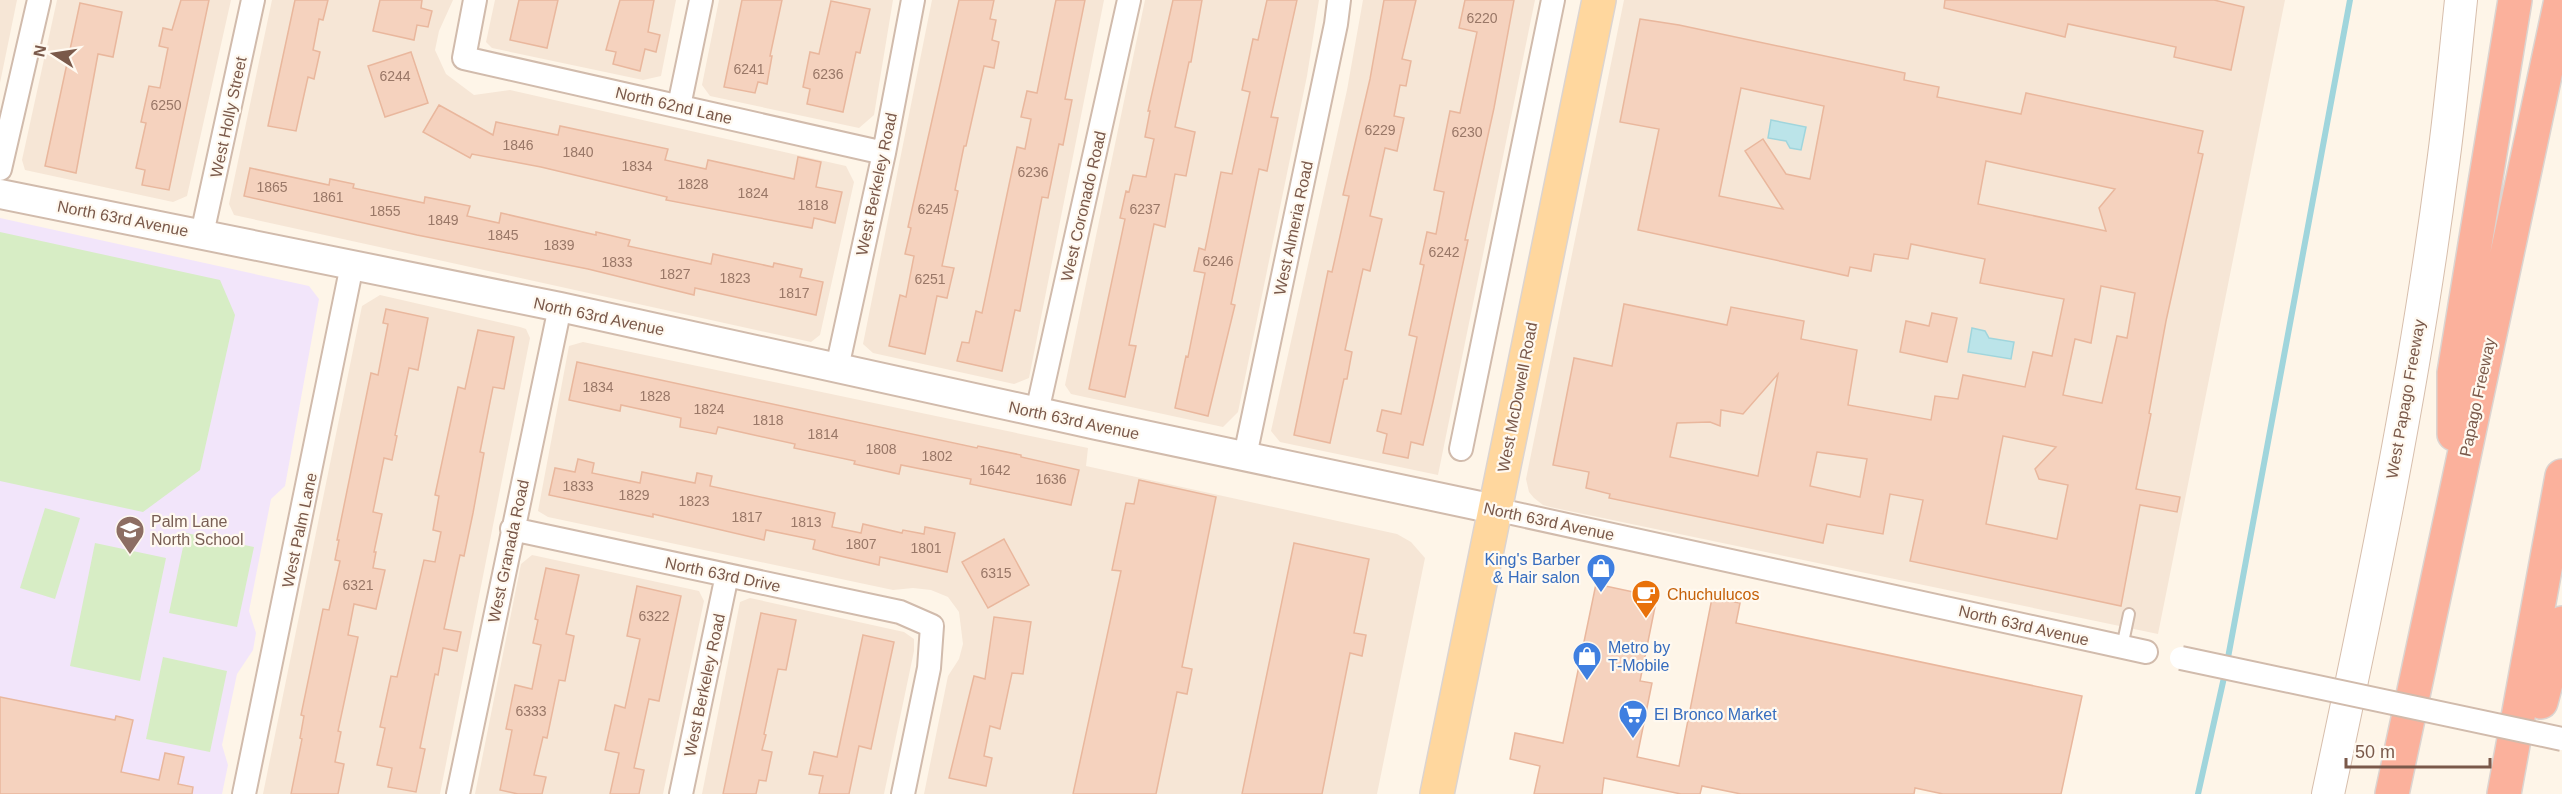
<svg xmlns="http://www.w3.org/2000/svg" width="2562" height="794" font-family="Helvetica,sans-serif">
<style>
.residential{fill:#f6e6d6}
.education{fill:#f2e5fa}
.green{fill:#d7edc5}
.water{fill:#bbe4e9;stroke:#a0d5dc;stroke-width:1.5}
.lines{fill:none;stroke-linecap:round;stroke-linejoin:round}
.stream{stroke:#a0d5dc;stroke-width:6}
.building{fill:#f5d2be;stroke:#e9b79d;stroke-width:1.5;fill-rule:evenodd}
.service-casing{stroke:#d1bbac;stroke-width:14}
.minor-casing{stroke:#d1bbac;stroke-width:26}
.tertiary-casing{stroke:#d1bbac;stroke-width:32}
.secondary-casing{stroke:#d7beac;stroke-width:34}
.primary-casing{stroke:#dcd4d0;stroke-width:36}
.motorway-casing{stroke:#dcd4d0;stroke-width:36}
.service{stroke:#fff;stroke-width:10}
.minor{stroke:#fff;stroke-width:22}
.tertiary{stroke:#fff;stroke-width:28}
.secondary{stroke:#fff;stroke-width:32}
.primary{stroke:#ffd79e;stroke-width:33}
.motorway{stroke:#fbb19c;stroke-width:33}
.minor-bridge-casing{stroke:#d1bbac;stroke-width:26;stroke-linecap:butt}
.minor-bridge{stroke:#fff;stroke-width:22}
.labels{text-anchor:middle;stroke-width:4.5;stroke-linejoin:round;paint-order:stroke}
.number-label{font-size:14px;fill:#997767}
.street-label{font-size:16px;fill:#7a594a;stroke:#fff9f0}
.education-label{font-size:16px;fill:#785e54;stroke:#fff9f0;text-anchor:start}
.shop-label{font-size:16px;fill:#366cbe;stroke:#fff9f0;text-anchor:start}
.food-label{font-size:16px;fill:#c56008;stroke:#fff9f0;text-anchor:start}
</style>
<rect width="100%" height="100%" fill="#fef5e8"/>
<!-- residential -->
<path class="residential" d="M0,0H17L0,83Z
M57,0H231L187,196L173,202L25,170L22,160Z
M272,0H453L439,31L435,50L446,74L474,95L510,90L846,166L854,182L820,335L811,342L234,215L229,204Z
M495,0H676L661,76L643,80L492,48L486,42Z
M719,0H893L874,115L859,128L710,96L702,85Z
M932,0H1104L1029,378L1014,384L873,353L863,344Z
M1145,0H1319L1307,76L1238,412L1223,427L1071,394L1065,385Z
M1363,0H1535L1438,475L1280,442L1271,431L1347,90Z
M1624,0H2285L2158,634L1550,507L1543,505L1534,498L1529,492L1526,479Z
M380,295L520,327L526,329L530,338L440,794H263L362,306Z
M583,342L1088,448L1086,466L1397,534L1411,542L1425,558L1377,794H924L948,676L959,659L963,644L959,612L948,597L931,590L913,588L893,590L548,517L538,511L569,346Z
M532,555L699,591L704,601L663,794H475L521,564Z
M750,598L904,632L914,639V651L884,794H702L740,602Z"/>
<!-- education -->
<path class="education" d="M0,218L309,286L319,299L285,486L271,499L249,611L256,633L253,650L237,674L222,745L228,765L222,794H0Z"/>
<!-- green -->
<path class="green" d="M0,232L220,280L235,315L200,470L143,512L0,481Z
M45,508L80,518L55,599L20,588Z
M186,533L254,547L237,627L169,613Z
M95,543L166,558L140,681L70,666Z
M163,657L227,671L210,752L146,739Z"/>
<!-- water -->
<path class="water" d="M1771,120L1806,127L1801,150L1790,148L1786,141L1768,138Z
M1972,328L1985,331L1989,338L2014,342L2011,359L1968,352Z"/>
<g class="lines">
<!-- stream -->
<path class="stream" d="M2227,663L2350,0
M2198,794L2225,673"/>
</g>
<!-- building -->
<path class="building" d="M181,0H209L169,190L142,185L145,170L136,168L146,123L141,122L149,86L160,88L168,48L159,46L163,28L172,30Z
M295,0H328L323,20L319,19L313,50L320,52L314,79L308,77L296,131L268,126Z
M380,0H422L421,8L432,11L428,27L417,25L414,40L373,31Z
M519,0H558L547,48L510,40Z
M620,0H654L648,32L660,35L656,52L645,49L640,71L613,64L616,52L606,50Z
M742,0H782L770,56H772L767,84L758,82L755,93L724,87Z
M959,0H994L990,19L996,20L992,40L999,42L994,68L984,66L966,146H964L955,190L958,191L942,266L954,268L947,298L937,296L925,354L889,346L900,295L906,297L914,256L905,254L911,228L908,227Z
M1056,0H1085L1065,99L1072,100L1063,145L1059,144L1048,198L1042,197L1020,311L1015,310L1002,371L957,361L962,342L969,343L976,311L982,313L1017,147L1025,149L1031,119L1021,117L1027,91L1037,93Z
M1173,0H1202L1191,62H1189L1175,127L1195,132L1186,176L1175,174L1165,227L1154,224L1129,345L1136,346L1125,397L1089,389L1125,219L1120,218L1126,191L1129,192L1133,175L1146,177L1154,139L1145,137L1150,111H1148Z
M1267,0H1297L1271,117L1278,118L1267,171L1259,169L1231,304L1235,305L1208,416L1175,408L1186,356L1188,357L1205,273L1194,271L1199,248L1205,250L1221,172L1232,174L1250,92L1242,90L1253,39L1258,40Z
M1384,0H1416L1402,59L1411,61L1406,86L1400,85L1394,116L1404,118L1397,151L1385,148L1370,216L1382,219L1370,271L1363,269L1345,350L1352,352L1347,379H1344L1330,443L1294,435L1328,271L1332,272L1349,196L1343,195L1370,79Z
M1465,0H1514L1494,108L1465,240H1468L1433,402L1423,445L1411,442L1408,458L1383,453L1387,434L1377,431L1382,410L1401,414L1417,337L1409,335L1424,265L1420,264L1427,232L1436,234L1444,192L1434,190L1450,111L1460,113L1477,32L1459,28Z
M1945,0H2214L2244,7L2231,70L2174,57L2176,47L2068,24L2065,37L1944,8Z
M831,1L870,9L860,53L856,52L843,112L807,104L810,89L803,87L810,52L819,54Z
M80,3L122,12L113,57L98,54L76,173L45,166Z
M1640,19L1679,25L1905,73L1904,80L1939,87L1937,97L2021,114L2026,93L2203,131L2198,153L2203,154L2166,321L2149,413L2151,414L2136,489L2180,497L2177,512L2140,505L2121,606L1910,561L1923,500L1890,494L1883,534L1827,524L1823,543L1609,498L1610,494L1586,488L1589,472L1553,465L1574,358L1612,366L1624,304L1727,325L1731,307L1804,321L1801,339L1857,350L1848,405L1931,420L1935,396L1958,399L1963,375L2025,387L2033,352L2052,356L2064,299L1980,283L1985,259L1911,244L1908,259L1874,254L1871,271L1850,267L1848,276L1638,230L1659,129L1620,122ZM1741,88L1824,106L1810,179L1786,174L1763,139L1745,151L1783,209L1719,196ZM1986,161L2115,189L2099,208L2106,231L1978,204ZM2101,286L2135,293L2127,338L2117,336L2102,403L2063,395L2075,339L2091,343ZM1778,374L1758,476L1670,457L1677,423L1710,422L1720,426L1721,410L1743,414ZM2003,436L2056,447L2035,469L2039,479L2068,485L2057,539L1986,524ZM1817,452L1867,459L1860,497L1810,486Z
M411,52L428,103L385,117L368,66Z
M439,105L493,135L496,122L558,135L560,126L668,149L665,160L706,169L708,160L794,179L798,157L821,162L816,187L842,192L835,223L814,218L812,228L666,200L667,197L541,167L472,154L470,158L423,132Z
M250,168L329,185L330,179L354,184L353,188L424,203L425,197L470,206L467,216L499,223L501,213L596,235V232L630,240L628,246L711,264L713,254L773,267L774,263L802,269L800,277L823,282L816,315L695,288L694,295L588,269L417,235L244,196Z
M386,309L428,318L418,370L409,368L395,435L397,436L392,460L384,458L373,512L382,514L374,552H376L373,568L385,570L376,609L354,604L348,635L358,637L338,731L341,732L335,762L344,764L338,794H291L302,739L300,738L304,716L301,715L323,609L329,610L340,561L335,560L339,540H337L371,373L378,375L388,324L383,323Z
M1932,313L1957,318L1947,362L1900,352L1906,321L1929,326Z
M478,330L514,337L504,389L493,387L480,452L484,453L473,513L464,556L460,555L444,629L461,632L457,651L443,648L438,675L435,674L420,748L425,749L416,792L388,787L392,768L377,765L385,728L380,727L391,676L397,677L424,560L435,562L441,532L433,530L439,496L435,495L458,387L465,389Z
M577,362L977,448L978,446L1021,455V457L1079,470L1071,505L970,484L971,479L901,465L899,474L854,464L855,461L794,448L795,444L718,427L716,434L680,427L681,418L621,405L620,411L569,400Z
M578,459L594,463L592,473L640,483L642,472L695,483L697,473L712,476L710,486L835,513L832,527L861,533L863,524L902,533L903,530L924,534L925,527L955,533L947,572L880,557L879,565L836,555L813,549L815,540L766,530L764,540L653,514V517L549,495L555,468L575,472Z
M1139,480L1216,497L1182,667L1192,669L1187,694L1177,692L1156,794H1073L1121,571L1112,570L1126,503L1134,504Z
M1004,539L1029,585L988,608L962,562Z
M1294,543L1369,559L1354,633L1366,635L1362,656L1350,653L1322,794H1242Z
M546,568L579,575L566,634L574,636L565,681L559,680L547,738L543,737L534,775L546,777L542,794H518L500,790L512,730L506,729L515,685L532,689L541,645L533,643L538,620L535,619Z
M1596,584L1657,597L1640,681L1652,683L1637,757L1679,766L1712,598L1740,603L1736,623L2082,696L2061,794H1943L1915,788L1914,794H1741L1702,786L1700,794H1681L1604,778L1602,794H1534L1540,766L1510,759L1515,733L1563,743Z
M637,586L681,596L659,701L649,699L634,768L644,770L639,794H610L619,753L605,750L615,705L625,708L640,639L627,636Z
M761,613L796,620L786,670L778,669L764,734L766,735L762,750L772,752L766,781L759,780L756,794H723Z
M994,617L1031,622L1023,674L1012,673L1000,729L990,726L984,756L992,758L986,786L949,778L974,676L985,679Z
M863,635L894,642L871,749L859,746L849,794H819L823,776L809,774L814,752L837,757Z
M0,697L115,720L116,716L133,720L121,772L159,780L165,753L184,757L178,784L193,787L192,794H0Z"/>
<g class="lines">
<!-- service casing -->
<g class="service-casing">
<path id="service" d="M2122,647L2129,614"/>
</g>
<!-- minor casing -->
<g class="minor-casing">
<path id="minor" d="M475,0L464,58L884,153
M679,106L701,0
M0,169L39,0
M202,234L253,0
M837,368L884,153L913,0
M1037,412L1129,0
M1461,449L1553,0
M1245,456L1336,24L1339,0
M1494,509L2146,652
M512,529L900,612L932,626L929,668L903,794
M244,794L352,265
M458,794L560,307
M681,794L727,575"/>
</g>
<!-- tertiary casing -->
<g class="tertiary-casing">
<path id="tertiary" d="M0,194L560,307L1097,425L1494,509"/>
</g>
<!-- secondary casing -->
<g class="secondary-casing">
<path id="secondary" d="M2328,794C2372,588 2415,380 2442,171C2450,114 2455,57 2461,0"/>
</g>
<!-- primary casing -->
<g class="primary-casing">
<path id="primary" d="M1437,794L1599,0"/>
</g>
<!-- motorway casing -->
<g class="motorway-casing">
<path id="motorway" d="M2454,434V373L2515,0
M2541,702L2562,623
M2392,794L2561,0
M2504,794L2562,476"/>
</g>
<!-- service -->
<use href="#service" class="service"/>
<!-- minor -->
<use href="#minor" class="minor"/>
<!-- tertiary -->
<use href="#tertiary" class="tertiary"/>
<!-- secondary -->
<use href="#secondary" class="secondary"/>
<!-- primary -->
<use href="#primary" class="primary"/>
<!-- motorway -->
<use href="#motorway" class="motorway"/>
<!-- minor-bridge casing -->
<g class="minor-bridge-casing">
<path id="minor-bridge" d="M2181,658L2562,739"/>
</g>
<!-- minor-bridge -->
<use href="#minor-bridge" class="minor-bridge"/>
</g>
<!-- icons -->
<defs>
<g id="school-pin" transform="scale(1.5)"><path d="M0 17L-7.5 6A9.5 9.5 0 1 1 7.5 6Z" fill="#8d6e63" stroke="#fff9f0"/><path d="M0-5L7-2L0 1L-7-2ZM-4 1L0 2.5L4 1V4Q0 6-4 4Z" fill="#fff"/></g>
<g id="shop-pin" transform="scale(1.5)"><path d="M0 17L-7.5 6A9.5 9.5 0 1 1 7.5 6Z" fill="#3f7fe0" stroke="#fff9f0"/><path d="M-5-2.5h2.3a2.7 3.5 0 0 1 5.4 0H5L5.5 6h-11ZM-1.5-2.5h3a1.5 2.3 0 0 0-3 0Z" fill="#fff"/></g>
<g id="cafe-pin" transform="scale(1.5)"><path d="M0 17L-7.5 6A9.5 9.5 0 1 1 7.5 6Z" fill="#e8710a" stroke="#fff9f0"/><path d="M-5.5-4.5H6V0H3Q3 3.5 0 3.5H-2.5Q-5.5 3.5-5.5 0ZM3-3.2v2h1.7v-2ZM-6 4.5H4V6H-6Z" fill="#fff"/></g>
<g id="supermarket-pin" transform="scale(1.5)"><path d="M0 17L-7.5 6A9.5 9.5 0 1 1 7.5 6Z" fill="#3f7fe0" stroke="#fff9f0"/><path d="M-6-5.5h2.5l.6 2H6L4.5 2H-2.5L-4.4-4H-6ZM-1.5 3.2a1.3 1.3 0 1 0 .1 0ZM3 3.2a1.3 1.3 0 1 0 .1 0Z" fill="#fff"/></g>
</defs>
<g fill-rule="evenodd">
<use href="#school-pin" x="130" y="530"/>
<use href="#shop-pin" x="1601" y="568"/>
<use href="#cafe-pin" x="1646" y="594"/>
<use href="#shop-pin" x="1587" y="656"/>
<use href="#supermarket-pin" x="1633" y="714"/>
</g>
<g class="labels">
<!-- number labels -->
<g class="number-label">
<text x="1482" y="23">6220</text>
<text x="749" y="74">6241</text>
<text x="828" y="79">6236</text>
<text x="395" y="81">6244</text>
<text x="166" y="110">6250</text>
<text x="1380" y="135">6229</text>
<text x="1467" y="137">6230</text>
<text x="518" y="150">1846</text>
<text x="578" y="157">1840</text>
<text x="637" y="171">1834</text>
<text x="1033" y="177">6236</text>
<text x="693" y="189">1828</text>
<text x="272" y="192">1865</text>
<text x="753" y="198">1824</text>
<text x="328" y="202">1861</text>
<text x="813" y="210">1818</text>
<text x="933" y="214">6245</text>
<text x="1145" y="214">6237</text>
<text x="385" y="216">1855</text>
<text x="443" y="225">1849</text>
<text x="503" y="240">1845</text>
<text x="559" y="250">1839</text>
<text x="1444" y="257">6242</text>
<text x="1218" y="266">6246</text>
<text x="617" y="267">1833</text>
<text x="675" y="279">1827</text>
<text x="735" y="283">1823</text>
<text x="930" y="284">6251</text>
<text x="794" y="298">1817</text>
<text x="598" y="392">1834</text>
<text x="655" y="401">1828</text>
<text x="709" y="414">1824</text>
<text x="768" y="425">1818</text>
<text x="823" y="439">1814</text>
<text x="881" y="454">1808</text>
<text x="937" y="461">1802</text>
<text x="995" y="475">1642</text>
<text x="1051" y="484">1636</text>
<text x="578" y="491">1833</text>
<text x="634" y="500">1829</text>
<text x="694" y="506">1823</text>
<text x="747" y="522">1817</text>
<text x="806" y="527">1813</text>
<text x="861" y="549">1807</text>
<text x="926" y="553">1801</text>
<text x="996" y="578">6315</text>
<text x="358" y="590">6321</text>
<text x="654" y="621">6322</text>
<text x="531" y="716">6333</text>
</g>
<!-- street labels -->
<g class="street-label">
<text transform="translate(674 105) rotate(13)" y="6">North 62nd Lane</text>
<text transform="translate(228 117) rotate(-78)" y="6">West Holly Street</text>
<text transform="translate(876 184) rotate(-78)" y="6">West Berkeley Road</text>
<text transform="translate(1083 206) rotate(-77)" y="6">West Coronado Road</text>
<text transform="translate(123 218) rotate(11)" y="6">North 63rd Avenue</text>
<text transform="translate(1293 228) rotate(-78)" y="6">West Almeria Road</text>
<text transform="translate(599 316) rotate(12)" y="6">North 63rd Avenue</text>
<text transform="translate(1517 397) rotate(-79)" y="6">West McDowell Road</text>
<text transform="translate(2477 397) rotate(-78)" y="6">Papago Freeway</text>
<text transform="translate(2405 399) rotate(-80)" y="6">West Papago Freeway</text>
<text transform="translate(1074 420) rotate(12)" y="6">North 63rd Avenue</text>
<text transform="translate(1549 521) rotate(12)" y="6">North 63rd Avenue</text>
<text transform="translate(299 530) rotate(-78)" y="6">West Palm Lane</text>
<text transform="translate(508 551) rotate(-78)" y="6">West Granada Road</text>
<text transform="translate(723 574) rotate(12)" y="6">North 63rd Drive</text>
<text transform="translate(2024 625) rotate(13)" y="6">North 63rd Avenue</text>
<text transform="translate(704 685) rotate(-78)" y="6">West Berkeley Road</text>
</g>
<!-- education labels -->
<g class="education-label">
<text x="151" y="527">Palm Lane<tspan x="151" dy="18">North School</tspan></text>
</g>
<!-- shop labels -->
<g class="shop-label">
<text x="1580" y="565" text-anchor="end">King's Barber<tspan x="1580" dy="18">&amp; Hair salon</tspan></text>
<text x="1608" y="653">Metro by<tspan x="1608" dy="18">T-Mobile</tspan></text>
<text x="1654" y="720">El Bronco Market</text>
</g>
<!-- food labels -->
<g class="food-label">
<text x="1667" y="600">Chuchulucos</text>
</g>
</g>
<!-- north arrow -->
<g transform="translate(54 54) rotate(282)" stroke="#fff9f0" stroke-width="4.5" paint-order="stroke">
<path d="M0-4.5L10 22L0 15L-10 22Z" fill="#7a594a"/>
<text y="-9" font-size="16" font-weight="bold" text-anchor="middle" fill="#7a594a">N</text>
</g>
<!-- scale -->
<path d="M2346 758v9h144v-9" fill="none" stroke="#7a594a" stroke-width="3"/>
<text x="2355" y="758" font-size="18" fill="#7a594a" stroke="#fff9f0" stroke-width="4.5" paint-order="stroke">50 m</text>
</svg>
